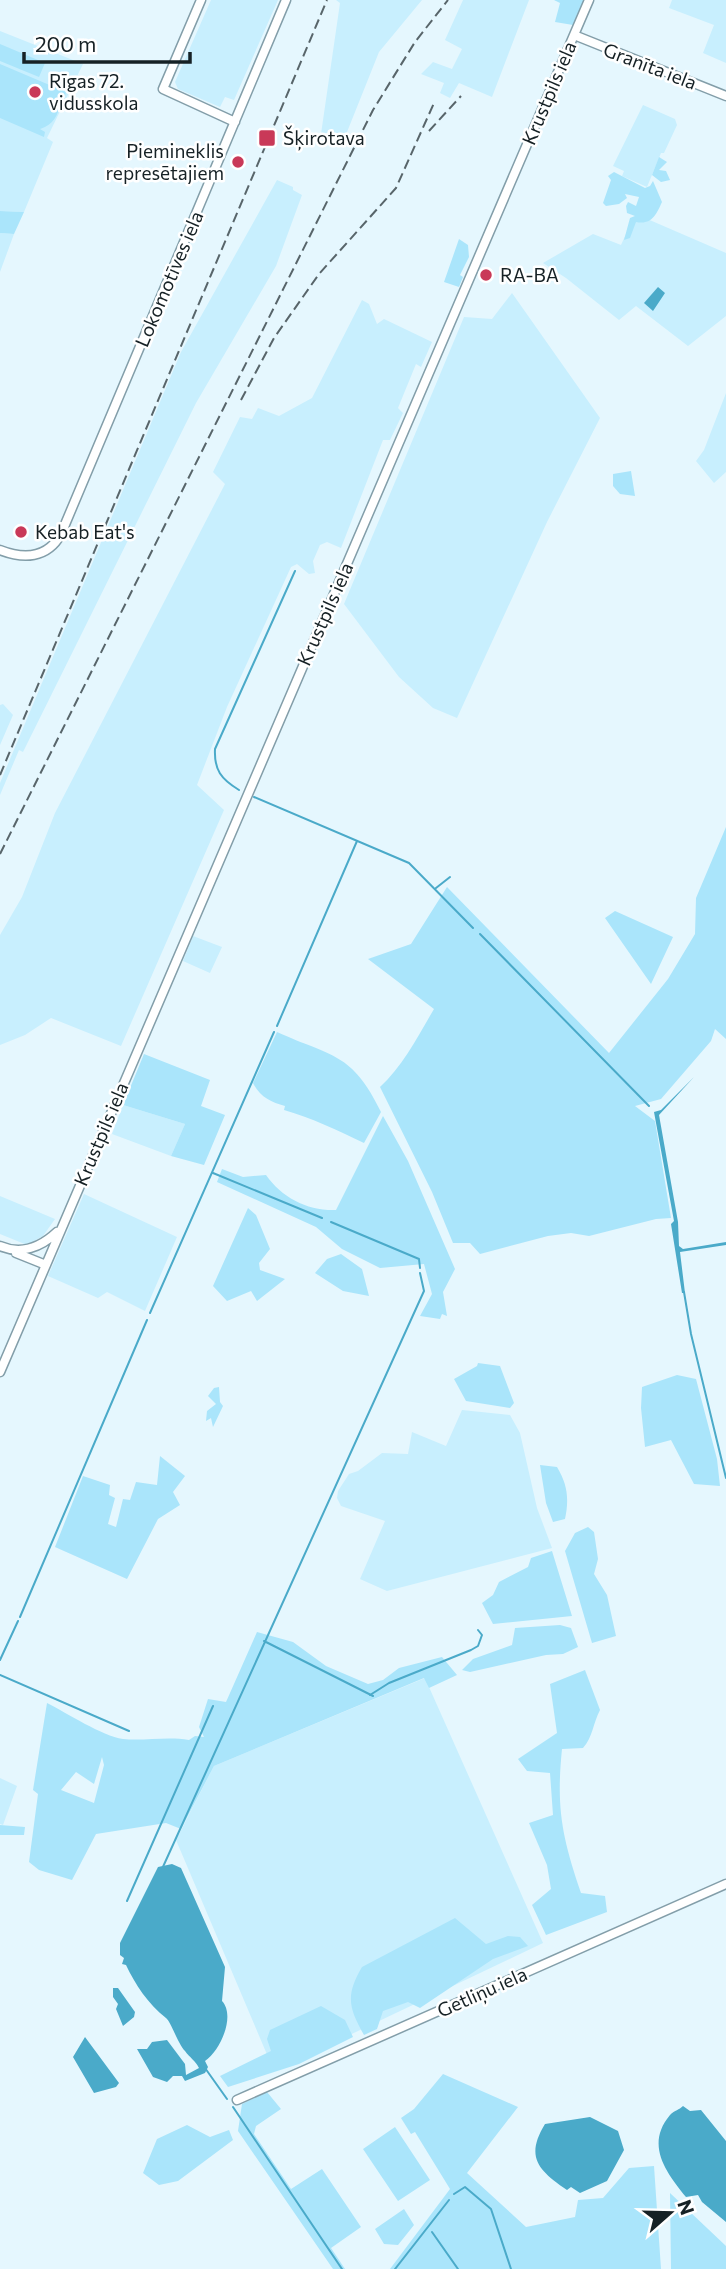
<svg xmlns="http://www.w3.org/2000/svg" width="726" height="2269" font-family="Commissioner,sans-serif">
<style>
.built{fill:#c8effe}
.green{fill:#aae5fb;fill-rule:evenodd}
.water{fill:#4aaac9}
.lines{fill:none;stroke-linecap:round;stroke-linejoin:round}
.stream{stroke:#4aaac9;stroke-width:2}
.secondary-casing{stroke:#839ea9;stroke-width:11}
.secondary{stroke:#fff;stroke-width:8}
.rail{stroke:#58656a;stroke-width:2;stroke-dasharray:10 5;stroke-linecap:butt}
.poi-dot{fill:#c93958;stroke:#fff;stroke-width:2.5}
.labels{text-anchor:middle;stroke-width:5;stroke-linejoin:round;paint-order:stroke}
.street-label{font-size:19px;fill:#162125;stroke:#fff}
.poi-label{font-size:19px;fill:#162125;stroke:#fff;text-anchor:start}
</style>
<rect width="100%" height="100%" fill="#e5f7fe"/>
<!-- built -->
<path class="built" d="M211,0H278L234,100L225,97L220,107L178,89L175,82Z
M336,0H422L379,52L341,147L334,145L336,136L321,134L340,3Z
M463,0H529L492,97L459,83L450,98L440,93L444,83L421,74L433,62L452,69L462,49L445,40Z
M672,0H726V63L703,53L714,25L669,8Z
M0,31L83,64L47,138L53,142L24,212L0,211Z
M643,105L675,119L677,125L664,153H661L647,187L622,176L624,171L613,166Z
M277,180L293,187V190L302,195L276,266L196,403L23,752L19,750L0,795V783L181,352Z
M645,218L726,253V316L688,346L636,306L619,320L566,278L543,263L593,234L621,245L631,223Z
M0,233L14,234L0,272Z
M512,293L600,418L547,522L457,718L433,708L399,677L344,604L464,317L492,319Z
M362,300L369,304L377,324L384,319L432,342L421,367L416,364L398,408L403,413L390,440H383L341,548L327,542L320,545L313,561L315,573L309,574L297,564L291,567L227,707L197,785L224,810L121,1046L51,1018L25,1035L0,1045V935L22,897L55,813L225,484L213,472L240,417L252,419L258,408L279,416L312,398Z
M726,393V472L714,483L696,461L704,450Z
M3,704L13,715L0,745V705Z
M193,936L222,947L210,973L183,961Z
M123,1105L185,1124L171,1156L112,1134Z
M84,1194L177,1237L145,1311L107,1292L98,1298L48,1276Z
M0,1196L55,1219L43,1236L27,1245L0,1234Z
M462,1410L510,1415L520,1433L537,1508L552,1548L387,1591L360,1579L385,1521L341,1506L337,1498L338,1491L349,1474L358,1471L382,1453L408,1454L412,1432L446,1446Z
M425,1678L543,1943L274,2071L176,1840L214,1766Z
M0,1778L17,1786L3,1825L0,1824Z"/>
<!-- green -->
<path class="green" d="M554,0H584L573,25L555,22L560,3Z
M0,44L45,63L39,77L0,61Z
M0,64L66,92L65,96L58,94C62,110 56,124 40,129L45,132L44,137L0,118Z
M659,157L667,162L659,170L666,171L670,180L661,182L652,175Z
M614,172L645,188L650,186L653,181L662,202C656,215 652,225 636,222L630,238L624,240L630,218L635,216L627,213L626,206L628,202L636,206L639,197L625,194L627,198L619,204L606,206L603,203L611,180L608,176Z
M0,211L24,212L14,234L0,233Z
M459,239L468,245L469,257L460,275L463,277L459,287L444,282Z
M631,471L635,496L620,494L613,486V474Z
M726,827V1039L715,1029L711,1041L661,1099L635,1106L655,1121L671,1218L656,1219L589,1236L571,1233L548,1236L480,1254L470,1243H453L432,1192L380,1087C403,1066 418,1036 434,1009L368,959L411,944L447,887L609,1053L668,979L695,934L696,898Z
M615,911L673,937L651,984L605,918Z
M277,1032C332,1057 352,1052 381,1112L364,1143C337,1130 312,1118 284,1110L285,1106C271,1102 260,1097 253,1083Z
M144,1054L210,1080L201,1106L225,1115L204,1165L171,1156L185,1124L123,1105Z
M383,1116L408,1161L455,1269L443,1292L447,1316L442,1314L440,1319L420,1316L432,1294L424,1264L380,1268L342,1249L316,1227L217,1182L222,1169L243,1177L266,1175C282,1198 308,1211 336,1210Z
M248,1208L256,1215L270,1249L259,1263L260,1270L285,1279L257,1301L251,1291L227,1301L213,1286Z
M341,1254L362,1269L369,1296L343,1291L315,1273L327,1259Z
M478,1363L500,1366L514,1403L510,1408L466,1401L454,1379L477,1366Z
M677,1375L696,1379L717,1459L720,1486L694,1484L671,1440L645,1447L641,1408L642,1387Z
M219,1387L220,1402L223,1406L213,1427L211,1418L206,1421L207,1411L216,1404L208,1396L214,1388Z
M160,1456L185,1476L173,1492L180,1505L158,1519L127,1579L55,1547L83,1476L110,1485L109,1495L115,1498L108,1524L116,1527L123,1499L130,1500L136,1482L157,1485Z
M540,1465L557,1467C568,1485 569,1500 565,1519L553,1522L546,1503Z
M588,1527L594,1532L598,1559L594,1574L607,1595L616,1636L592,1643L565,1551L575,1533Z
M552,1551L572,1616L493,1624L482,1603L493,1595L499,1582L528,1567L531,1558Z
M560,1625L571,1628L578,1647L563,1654L546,1655L470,1672L462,1670L473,1659L512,1645L515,1628Z
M257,1632L293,1642L326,1666L368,1684L383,1680L399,1668L442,1657L457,1675L429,1688L424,1678L214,1766L181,1829L166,1823L96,1834L72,1880L39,1870L29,1862L38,1794L33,1790L47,1703C67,1713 102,1736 123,1739C145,1741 168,1736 189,1740L195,1736L204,1737L199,1727L208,1699L226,1702ZM102,1757L104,1765L94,1803L61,1790L76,1772L94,1784Z
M585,1670L600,1710C593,1723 593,1737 583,1748L562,1749C556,1808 562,1837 581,1893L605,1896L607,1912L546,1935L532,1905L551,1889L547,1865L529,1823L553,1815L550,1773L527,1771L518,1759L557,1733L550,1684Z
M0,1825L25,1827L24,1835H0Z
M455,1918L486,1944L508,1936L520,1937L528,1946L493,1959L420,2008L408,2002L383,2011L377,2029L364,2035C349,2008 345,1996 362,1967Z
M321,2006L345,2020L353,2037L299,2064L228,2087L220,2076L271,2051L267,2039L270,2030Z
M443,2074L518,2107L467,2173L526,2227L575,2217L578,2200L603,2198L629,2168L654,2166L661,2269H390L450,2189L415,2132L411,2134L401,2118L414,2109Z
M267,2092L281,2109L256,2126L254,2134L291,2189L322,2169L361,2227L331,2248L345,2269H333L238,2131L242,2104Z
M187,2125L210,2137L229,2130L233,2140L178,2181L159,2185L143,2173L157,2139Z
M395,2127L430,2180L398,2201L363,2149Z
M670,2193L726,2246V2269H671Z
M404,2209L414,2225L398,2245L384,2244L375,2229Z"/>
<!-- water -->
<path class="water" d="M658,287L665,293L653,311L644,303Z
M694,1077L659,1115L678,1222L679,1246L683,1249L726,1242V1245L680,1252L685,1293H682L671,1224L674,1221L654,1112L661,1110Z
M172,1864L181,1868L225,1967L222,2001C236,2016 220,2051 205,2061L208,2067L205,2073L185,2081L182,2076H173L167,2082L153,2077L137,2049H147L152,2042L167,2040L185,2064L186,2075L199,2068C195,2060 190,2058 185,2051C178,2044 171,2022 166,2018C148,2004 135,1984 126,1965L122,1964L124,1958L120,1955V1943L158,1867Z
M113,1988H118L135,2012L134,2017L123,2026L116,2009L118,2004L113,1997Z
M85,2037L119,2083L116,2087L94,2093L73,2057Z
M683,2106L690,2111L701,2110L726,2141V2222L702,2202L698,2195L686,2197C666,2172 645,2145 670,2115C675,2110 679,2110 683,2106Z
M590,2117L618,2131L624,2150L607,2181L580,2193L571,2187L567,2190C538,2170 525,2157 545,2124Z"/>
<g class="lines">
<!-- stream -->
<path class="stream" d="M239,790C221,779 214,770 215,749L295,571
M254,797L409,863L473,928
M436,888L450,877
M480,934L649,1106
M277,1026L357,841
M213,1173L322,1218
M331,1222L419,1259L420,1268
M684,1292L691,1334L726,1478
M150,1313L274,1032
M20,1617L147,1320
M264,1641L373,1696
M0,1660L18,1621
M0,1675L129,1731
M370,1695L389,1683L471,1650L478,1646L482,1635L478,1630
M162,1869L424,1291L420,1273
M127,1901L213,1706
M205,2068L227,2099
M233,2107L342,2269
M454,2194L465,2187L491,2209L511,2269
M432,2232L458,2269
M395,2269L449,2200"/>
<!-- secondary casing -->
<g class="secondary-casing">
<path id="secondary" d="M201,0L163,89L235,122
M574,35L726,96
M0,550C23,559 47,559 61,534L286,0
M0,1246C21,1255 41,1247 57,1232
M16,1253L46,1265
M0,1372L589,0
M237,2100L726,1884"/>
</g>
<!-- secondary -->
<use href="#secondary" class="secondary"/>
<!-- rail -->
<path class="rail" d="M429,131L461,96
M241,400L274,338L319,274L396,188L434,103
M0,775L327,0
M0,854L373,110L415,42L448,0"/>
</g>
<!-- markers -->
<g class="poi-dot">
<circle cx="35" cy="92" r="7"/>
<rect x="258" y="129" width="18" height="18" rx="3.5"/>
<circle cx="238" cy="162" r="7"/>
<circle cx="486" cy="275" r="7"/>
<circle cx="21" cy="532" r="7"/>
</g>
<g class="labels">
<!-- street labels -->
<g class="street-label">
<text transform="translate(650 66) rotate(21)" y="7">Granīta iela</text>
<text transform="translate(549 93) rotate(-67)" y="7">Krustpils iela</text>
<text transform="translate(169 279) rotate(-67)" y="7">Lokomotīves iela</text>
<text transform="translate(325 614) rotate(-66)" y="7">Krustpils iela</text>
<text transform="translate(101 1134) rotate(-67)" y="7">Krustpils iela</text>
<text transform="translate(482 1992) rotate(-24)" y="7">Getliņu iela</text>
</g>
<!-- poi labels -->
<g class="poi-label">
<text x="49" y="88">Rīgas 72.<tspan x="49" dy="22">vidusskola</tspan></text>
<text x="283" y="145">Šķirotava</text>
<text x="224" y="158" text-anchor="end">Piemineklis<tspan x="224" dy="22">represētajiem</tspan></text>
<text x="500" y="282">RA-BA</text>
<text x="35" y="539">Kebab Eat's</text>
</g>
</g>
<!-- north arrow -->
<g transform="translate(670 2213) rotate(70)" stroke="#ffffff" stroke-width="5" paint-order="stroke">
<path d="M0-5L12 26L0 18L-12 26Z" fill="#162125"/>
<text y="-10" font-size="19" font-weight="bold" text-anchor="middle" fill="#162125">N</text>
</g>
<!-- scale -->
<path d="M24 52v10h166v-10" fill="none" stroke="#162125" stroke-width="3.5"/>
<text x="35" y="52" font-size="21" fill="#162125" stroke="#ffffff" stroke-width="5" paint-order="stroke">200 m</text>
</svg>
